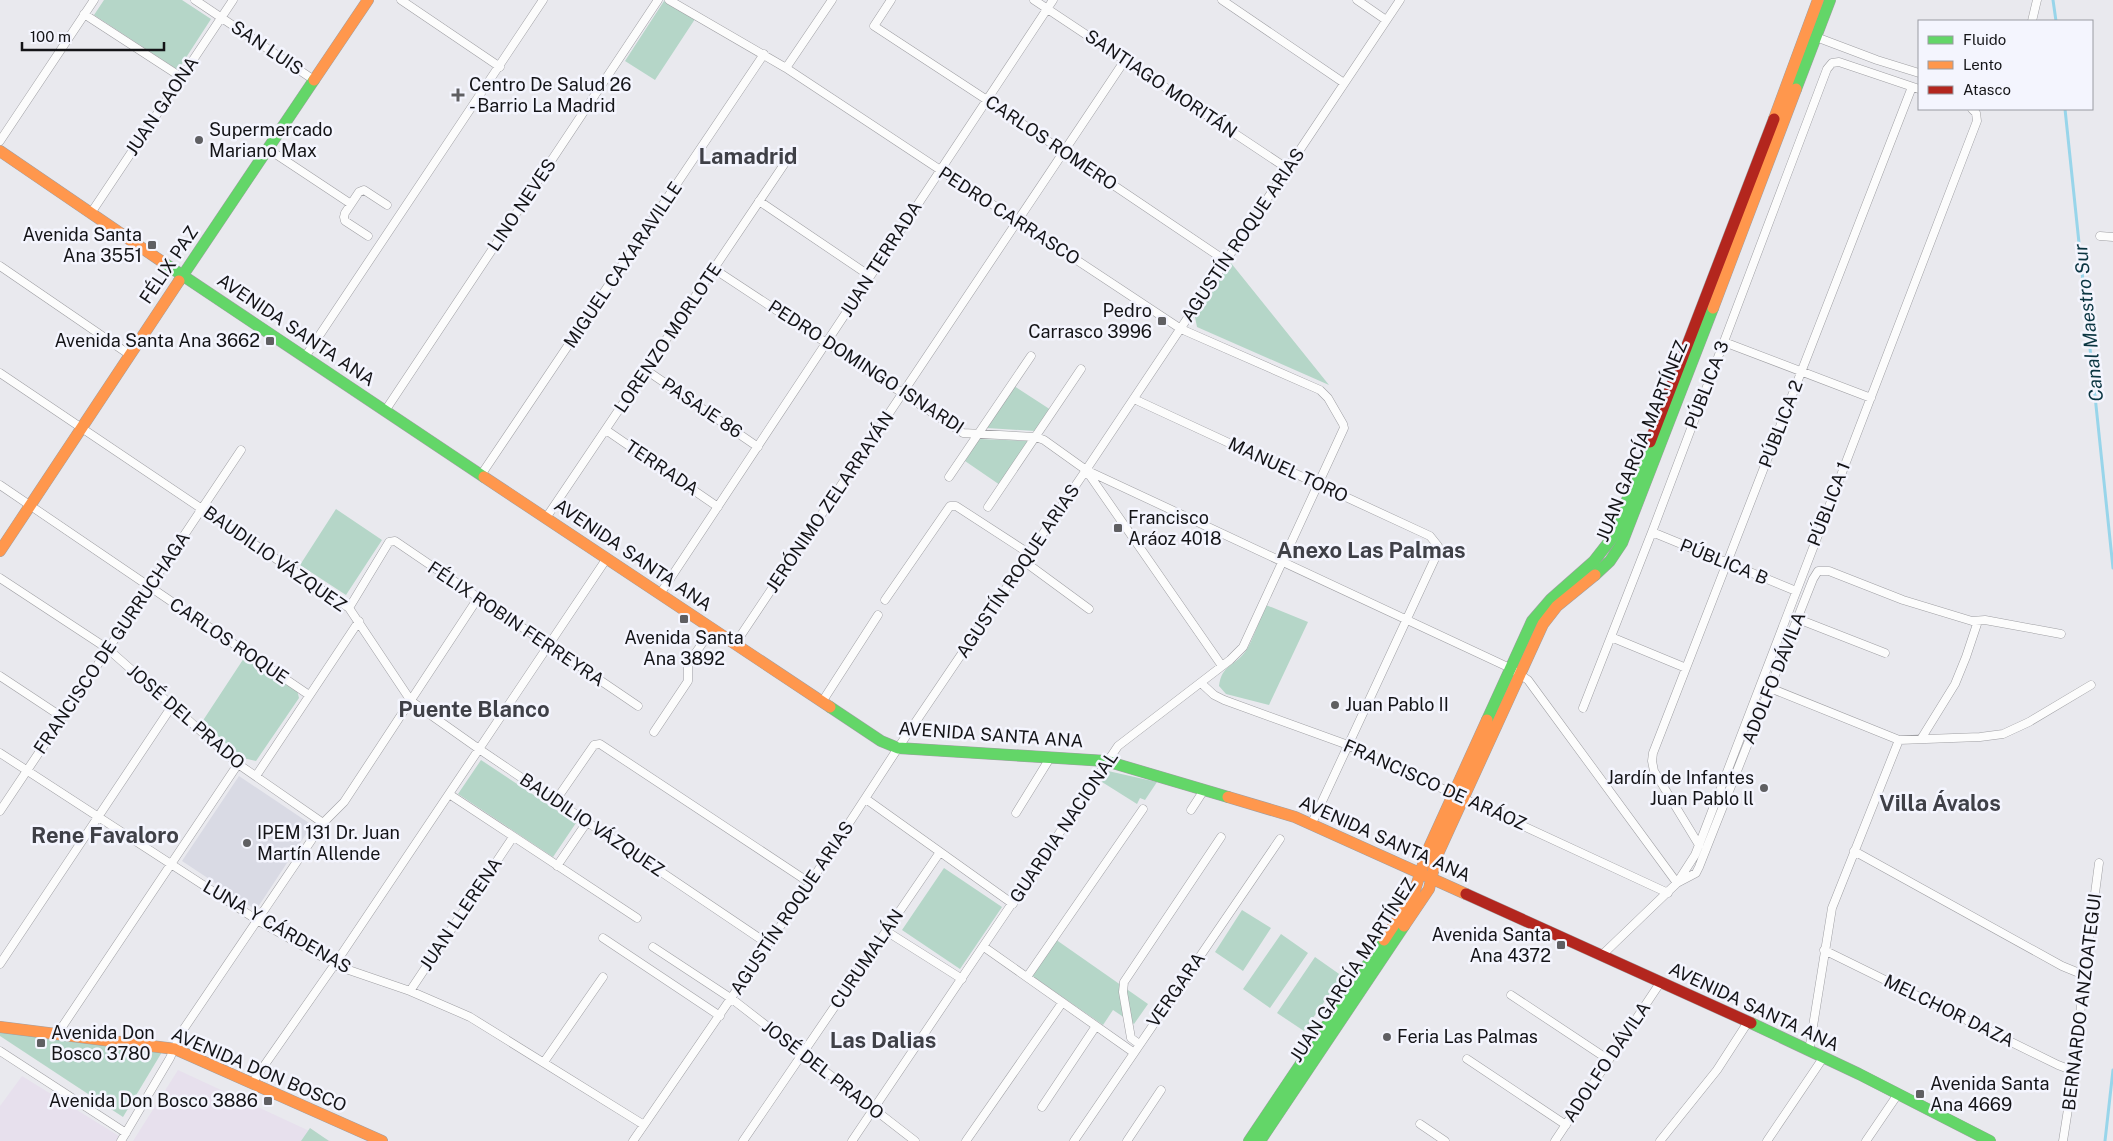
<svg xmlns="http://www.w3.org/2000/svg" width="2113" height="1141" font-family="'Public Sans',sans-serif">
<style>
.built{fill:#d9dae4}
.industrial{fill:#e7e0ed}
.green{fill:#b5d6c8}
.lines{fill:none;stroke-linecap:round;stroke-linejoin:round}
.stream{stroke:#98d5ea;stroke-width:3}
.street-casing{stroke:#9f9fa3;stroke-width:9}
.fast-casing{stroke:#9f9fa3;stroke-width:12}
.slow-casing{stroke:#9f9fa3;stroke-width:12}
.jam-casing{stroke:#9f9fa3;stroke-width:12}
.street{stroke:#fcfcfc;stroke-width:8}
.fast{stroke:#63d668;stroke-width:11}
.slow{stroke:#ff974d;stroke-width:11}
.jam{stroke:#b3261e;stroke-width:11}
.poi-dot{fill:#5f5f62;stroke:#f4f5fe;stroke-width:2}
.labels{text-anchor:middle;stroke-width:5;stroke-linejoin:round;paint-order:stroke}
.street-label{font-size:18px;fill:#141417;stroke:#f4f5fe}
.poi-label{font-size:18px;fill:#141417;stroke:#f4f5fe;text-anchor:start}
.water-label{font-size:19px;font-style:italic;fill:#0a3541;stroke:#f4f5fe}
.district-label{font-size:22px;font-weight:bold;fill:#3f4047;stroke:#f4f5fe}
</style>
<rect width="100%" height="100%" fill="#e9e9ee"/>
<!-- built -->
<path class="built" d="M239,776L312,825L256,910L182,861Z"/>
<!-- industrial -->
<path class="industrial" d="M178,1070L331,1141H133Z
M22,1076L127,1141H0V1106Z"/>
<!-- green -->
<path class="green" d="M104,0H182L211,19L178,70L94,15Z
M664,1L695,19L655,80L625,61Z
M1231,263L1329,385L1197,327L1195,317Z
M1014,386L1051,410L1035,431L987,428Z
M979,439L1030,441L1000,485L965,461Z
M336,509L382,540L346,595L300,565Z
M1266,605L1308,622L1269,705L1226,694L1219,686C1222,664 1234,667 1245,652C1252,643 1260,618 1266,605Z
M246,655L297,690L299,698L256,761L243,758L202,722Z
M481,760L576,823L553,857L458,794Z
M1108,771L1157,782L1145,800L1140,798L1137,804L1102,782Z
M944,868L1002,907L960,969L902,930Z
M1242,910L1271,928L1243,971L1215,952Z
M1281,934L1308,953L1270,1008L1243,989Z
M1055,939L1148,1004L1134,1024L1113,1010L1103,1025L1031,975Z
M1315,957L1342,976L1304,1031L1277,1013Z
M0,1031L162,1052L123,1117L0,1036Z
M310,1128L329,1141H301Z"/>
<g class="lines">
<!-- stream -->
<path class="stream" d="M2053,0L2056,21
M2065,109L2113,568
M2105,1141L2113,1070"/>
<!-- street casing -->
<g class="street-casing">
<path id="street" d="M195,0L314,80
M401,0L500,67
M669,0L786,68L1181,329L1320,390L1328,398L1343,424L1344,428L1243,647L1230,660L1118,746L852,1141
M891,0L874,26L987,100L1226,261
M1034,0L1288,169
M1222,0L1344,83
M1357,0L1386,20
M84,14L181,77
M2032,21L2037,0
M1816,37L1877,60L1919,73
M786,68L832,0
M0,141L94,0
M268,149L351,204
M759,201L870,276
M91,213L233,0
M368,236L345,221L344,217L345,213L359,192L364,190L387,205
M2100,236L2113,237
M0,266L130,355
M714,269L963,433L1036,437L1044,440L1086,470L1510,668L1528,680L1677,883
M1724,342L1871,398
M305,357L543,0
M646,370L758,447
M0,373L349,608L411,701L479,749L768,944
M1134,399L1430,536L1438,546L1437,554L1312,823
M385,411L658,0
M606,430L718,507
M1086,470L1222,666
M481,475L764,54
M949,477L1031,356
M0,485L309,695
M988,507L1081,369
M546,518L789,157
M1652,532L1796,591
M1025,562L1089,609
M0,578L108,649L238,764L323,823
M660,594L1053,0
M885,600L950,506H956L1030,554
M349,608L389,542L395,541L638,706
M1798,619L1885,653
M1611,637L1686,668
M735,644L1125,60
M0,676L62,717
M1201,683L1214,695L1224,700L1348,745L1668,893
M1770,688L1899,740L1832,908L1809,1051
M822,702L878,615
M1583,708L1652,532L1827,69L1832,63L1839,62L1919,89
M654,732L688,681V664L712,629
M1921,739L1955,684L1966,657L1978,621
M1899,740L1980,737L2003,734L2029,722L2091,685
M0,753L257,920L340,967L410,991L470,1017L644,1125
M256,776L359,621
M449,794L637,918
M866,799L1013,904
M556,800L594,745L600,744L810,883
M1191,810L1204,790
M0,811L241,450
M1016,813L1050,758
M1699,845L1654,771L1652,761L1653,753L1912,87
M1854,851L2062,966L2084,975
M557,866L587,822
M1677,883L1695,855L1699,845L1977,121L1976,113L1972,109
M886,931L962,979
M603,938L720,1016
M653,947L732,999L915,1141
M984,947L1133,1052
M1824,950L2058,1065L2074,1071
M1602,955L1677,883L1696,873L1699,867L1813,579L1818,571H1829L1903,600L1972,621L1985,620L2061,634
M0,964L172,706
M1027,977L1143,809
M410,991L513,837
M1511,995L1609,1060
M58,1033L238,764
M1139,1044L1131,1038L1123,992L1124,982L1221,837
M0,1051L126,1133
M1467,1059L1566,1125
M544,1062L603,977
M252,1083L335,964L607,558
M1042,1107L1096,1026
M1420,1124L1445,1141
M121,1141L170,1058L181,1033L323,823L344,802L478,598
M633,1141L810,883L898,748L1086,470L1400,0
M743,1141L940,852
M966,1141L1062,1003
M1074,1141L1280,839
M1127,1141L1161,1090
M1555,1141L1660,983
M1660,1141L1717,1070L1748,1022
M1767,1141L1823,1058
M1866,1141L1898,1094
M2063,1141L2074,1071L2085,969L2099,863"/>
</g>
<!-- fast casing -->
<g class="fast-casing">
<path id="fast" d="M1796,89L1830,0
M164,263L484,477
M179,281L314,80
M1595,575L1610,561L1622,543L1713,308
M830,707L881,741L898,748L1106,761L1228,797
M1487,720L1532,621L1551,599L1594,561L1612,538L1650,442
M1751,1023L1859,1074L1990,1141
M1249,1141L1384,940
M1260,1141L1404,926"/>
</g>
<!-- slow casing -->
<g class="slow-casing">
<path id="slow" d="M314,80L368,0
M1774,119L1818,0
M0,151L164,263
M1713,308L1796,89
M484,477L830,707
M0,551L179,281
M1228,797L1295,817L1466,894
M1404,926L1429,889L1436,858L1543,624L1557,606L1595,575
M1384,940L1413,896L1427,852L1487,720
M0,1027L175,1049L382,1141"/>
</g>
<!-- jam casing -->
<g class="jam-casing">
<path id="jam" d="M1650,442L1774,119
M1466,894L1751,1023"/>
</g>
<!-- street -->
<use href="#street" class="street"/>
<!-- fast -->
<use href="#fast" class="fast"/>
<!-- slow -->
<use href="#slow" class="slow"/>
<!-- jam -->
<use href="#jam" class="jam"/>
</g>
<!-- markers -->
<g class="poi-dot">
<path d="M455.5 87.5h5v5h5v5h-5v5h-5v-5h-5v-5h5z"/>
<circle cx="199" cy="140" r="5"/>
<rect x="147" y="240" width="10" height="10" rx="2.5"/>
<rect x="1157" y="316" width="10" height="10" rx="2.5"/>
<rect x="265" y="336" width="10" height="10" rx="2.5"/>
<rect x="1113" y="523" width="10" height="10" rx="2.5"/>
<rect x="679" y="614" width="10" height="10" rx="2.5"/>
<circle cx="1335" cy="705" r="5"/>
<circle cx="1764" cy="788" r="5"/>
<circle cx="247" cy="843" r="5"/>
<rect x="1556" y="940" width="10" height="10" rx="2.5"/>
<circle cx="1387" cy="1037" r="5"/>
<rect x="36" y="1038" width="10" height="10" rx="2.5"/>
<rect x="1915" y="1089" width="10" height="10" rx="2.5"/>
<rect x="263" y="1096" width="10" height="10" rx="2.5"/>
</g>
<g class="labels">
<!-- street labels -->
<g class="street-label">
<text transform="translate(267 48) rotate(34)" y="6">SAN LUIS</text>
<text transform="translate(1161 84) rotate(34)" y="6">SANTIAGO MORITÁN</text>
<text transform="translate(162 106) rotate(-56)" y="6">JUAN GAONA</text>
<text transform="translate(1051 143) rotate(34)" y="6">CARLOS ROMERO</text>
<text transform="translate(522 205) rotate(-56)" y="6">LINO NEVES</text>
<text transform="translate(1009 216) rotate(33)" y="6">PEDRO CARRASCO</text>
<text transform="translate(1243 235) rotate(-56)" y="6">AGUSTÍN ROQUE ARIAS</text>
<text transform="translate(881 259) rotate(-57)" y="6">JUAN TERRADA</text>
<text transform="translate(169 265) rotate(-56)" y="6">FÉLIX PAZ</text>
<text transform="translate(623 265) rotate(-56)" y="6">MIGUEL CAXARAVILLE</text>
<text transform="translate(296 330) rotate(34)" y="6">AVENIDA SANTA ANA</text>
<text transform="translate(668 338) rotate(-56)" y="6">LORENZO MORLOTE</text>
<text transform="translate(866 367) rotate(33)" y="6">PEDRO DOMINGO ISNARDI</text>
<text transform="translate(1707 385) rotate(-69)" y="6">PÚBLICA 3</text>
<text transform="translate(702 408) rotate(34)" y="6">PASAJE 86</text>
<text transform="translate(1781 424) rotate(-69)" y="6">PÚBLICA 2</text>
<text transform="translate(1642 441) rotate(-68)" y="6">JUAN GARCÍA MARTÍNEZ</text>
<text transform="translate(662 468) rotate(34)" y="6">TERRADA</text>
<text transform="translate(1288 470) rotate(25)" y="6">MANUEL TORO</text>
<text transform="translate(830 502) rotate(-56)" y="6">JERÓNIMO ZELARRAYÁN</text>
<text transform="translate(1829 504) rotate(-69)" y="6">PÚBLICA 1</text>
<text transform="translate(633 555) rotate(34)" y="6">AVENIDA SANTA ANA</text>
<text transform="translate(275 559) rotate(35)" y="6">BAUDILIO VÁZQUEZ</text>
<text transform="translate(1724 562) rotate(22)" y="6">PÚBLICA B</text>
<text transform="translate(1018 571) rotate(-56)" y="6">AGUSTÍN ROQUE ARIAS</text>
<text transform="translate(516 624) rotate(34)" y="6">FÉLIX ROBIN FERREYRA</text>
<text transform="translate(229 641) rotate(34)" y="6">CARLOS ROQUE</text>
<text transform="translate(112 643) rotate(-56)" y="6">FRANCISCO DE GURRUCHAGA</text>
<text transform="translate(1774 678) rotate(-68)" y="6">ADOLFO DÁVILA</text>
<text transform="translate(186 717) rotate(41)" y="6">JOSÉ DEL PRADO</text>
<text transform="translate(991 735) rotate(4)" y="6">AVENIDA SANTA ANA</text>
<text transform="translate(1435 785) rotate(24)" y="6">FRANCISCO DE ARÁOZ</text>
<text transform="translate(592 825) rotate(34)" y="6">BAUDILIO VÁZQUEZ</text>
<text transform="translate(1064 827) rotate(-56)" y="6">GUARDIA NACIONAL</text>
<text transform="translate(1385 839) rotate(24)" y="6">AVENIDA SANTA ANA</text>
<text transform="translate(792 908) rotate(-56)" y="6">AGUSTÍN ROQUE ARIAS</text>
<text transform="translate(461 914) rotate(-56)" y="6">JUAN LLERENA</text>
<text transform="translate(277 927) rotate(30)" y="6">LUNA Y CÁRDENAS</text>
<text transform="translate(867 959) rotate(-56)" y="6">CURUMALÁN</text>
<text transform="translate(1353 970) rotate(-57)" y="6">JUAN GARCÍA MARTÍNEZ</text>
<text transform="translate(1176 990) rotate(-55)" y="6">VERGARA</text>
<text transform="translate(2082 1002) rotate(-83)" y="6">BERNARDO ANZOATEGUI</text>
<text transform="translate(1754 1007) rotate(25)" y="6">AVENIDA SANTA ANA</text>
<text transform="translate(1949 1011) rotate(26)" y="6">MELCHOR DAZA</text>
<text transform="translate(1607 1062) rotate(-56)" y="6">ADOLFO DÁVILA</text>
<text transform="translate(259 1070) rotate(23)" y="6">AVENIDA DON BOSCO</text>
<text transform="translate(823 1070) rotate(38)" y="6">JOSÉ DEL PRADO</text>
</g>
<!-- poi labels -->
<g class="poi-label">
<text x="469" y="91">Centro De Salud 26<tspan x="469" dy="21">- Barrio La Madrid</tspan></text>
<text x="209" y="136">Supermercado<tspan x="209" dy="21">Mariano Max</tspan></text>
<text x="142" y="241" text-anchor="end">Avenida Santa<tspan x="142" dy="21">Ana 3551</tspan></text>
<text x="1152" y="317" text-anchor="end">Pedro<tspan x="1152" dy="21">Carrasco 3996</tspan></text>
<text x="260" y="347" text-anchor="end">Avenida Santa Ana 3662</text>
<text x="1128" y="524">Francisco<tspan x="1128" dy="21">Aráoz 4018</tspan></text>
<text x="684" y="644" text-anchor="middle">Avenida Santa<tspan x="684" dy="21">Ana 3892</tspan></text>
<text x="1345" y="711">Juan Pablo II</text>
<text x="1754" y="784" text-anchor="end">Jardín de Infantes<tspan x="1754" dy="21">Juan Pablo ll</tspan></text>
<text x="257" y="839">IPEM 131 Dr. Juan<tspan x="257" dy="21">Martín Allende</tspan></text>
<text x="1551" y="941" text-anchor="end">Avenida Santa<tspan x="1551" dy="21">Ana 4372</tspan></text>
<text x="51" y="1039">Avenida Don<tspan x="51" dy="21">Bosco 3780</tspan></text>
<text x="1397" y="1043">Feria Las Palmas</text>
<text x="1930" y="1090">Avenida Santa<tspan x="1930" dy="21">Ana 4669</tspan></text>
<text x="258" y="1107" text-anchor="end">Avenida Don Bosco 3886</text>
</g>
<!-- water labels -->
<g class="water-label">
<text transform="translate(2088 323) rotate(-96)" y="7">Canal Maestro Sur</text>
</g>
<!-- district labels -->
<g class="district-label">
<text x="748" y="164">Lamadrid</text>
<text x="1371" y="558">Anexo Las Palmas</text>
<text x="474" y="717">Puente Blanco</text>
<text x="1940" y="811">Villa Ávalos</text>
<text x="105" y="843">Rene Favaloro</text>
<text x="883" y="1048">Las Dalias</text>
</g>
</g>
<!-- legend -->
<rect x="1918" y="20" width="175" height="90" fill="#f4f5fe" stroke="#9a9ba2"/>
<rect x="1928" y="36" width="25" height="8" fill="#63d668" stroke="#9a9ba2"/>
<text x="1963" y="45" font-size="15" fill="#141417">Fluido</text>
<rect x="1928" y="61" width="25" height="8" fill="#ff974d" stroke="#9a9ba2"/>
<text x="1963" y="70" font-size="15" fill="#141417">Lento</text>
<rect x="1928" y="86" width="25" height="8" fill="#b3261e" stroke="#9a9ba2"/>
<text x="1963" y="95" font-size="15" fill="#141417">Atasco</text>
<!-- scale -->
<path d="M22 42v8h142v-8" fill="none" stroke="#141417" stroke-width="2.5"/>
<text x="30" y="42" font-size="15" fill="#141417" stroke="#f4f5fe" stroke-width="4" paint-order="stroke">100 m</text>
</svg>
